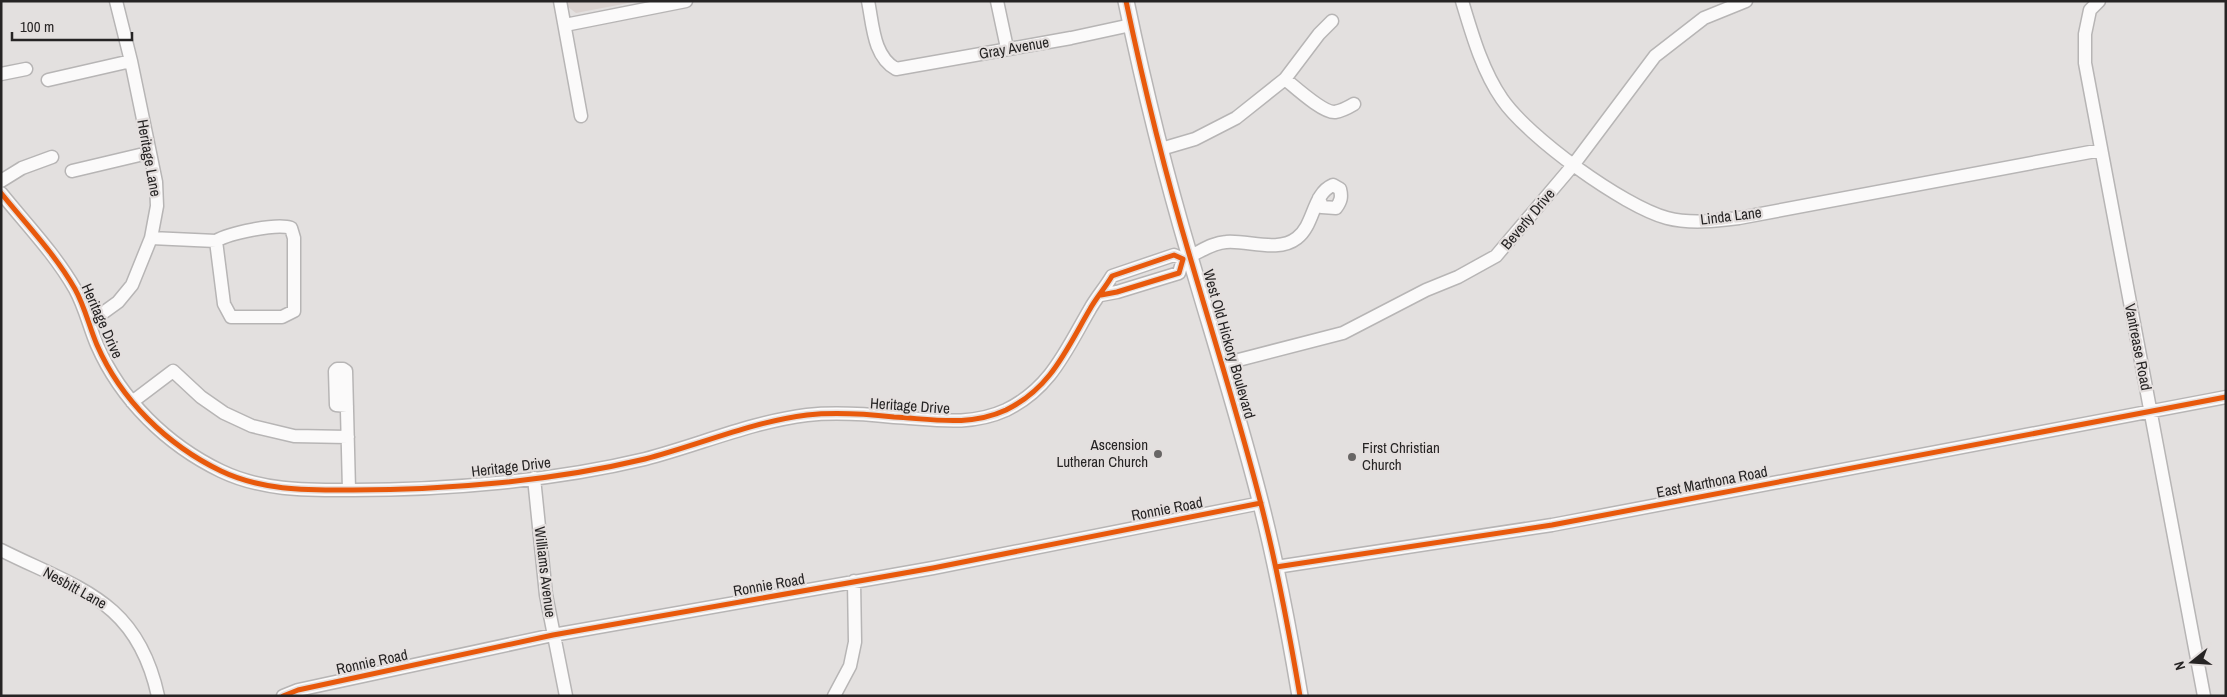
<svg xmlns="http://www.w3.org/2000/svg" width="2227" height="697" font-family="'Archivo Narrow',sans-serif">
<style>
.built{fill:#dad2cf}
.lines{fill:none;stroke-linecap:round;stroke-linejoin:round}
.minor-casing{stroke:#b7b5b5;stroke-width:15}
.major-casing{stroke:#b7b5b5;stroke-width:18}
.minor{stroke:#fbfafa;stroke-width:12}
.major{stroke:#fbfafa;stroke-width:15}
.cycleway-casing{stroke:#e4dfde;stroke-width:8}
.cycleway{stroke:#e8590c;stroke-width:5}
.poi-dot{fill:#686665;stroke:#e4dfde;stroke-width:2}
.labels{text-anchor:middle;stroke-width:4.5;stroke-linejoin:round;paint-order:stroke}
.street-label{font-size:15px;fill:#262424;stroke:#e4dfde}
.poi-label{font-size:15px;fill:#262424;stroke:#e4dfde;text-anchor:end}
</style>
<rect width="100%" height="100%" fill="#e3e0df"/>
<!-- built -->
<path class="built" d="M567,1H639L576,13L568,7Z"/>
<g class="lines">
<!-- minor casing -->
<g class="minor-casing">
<path id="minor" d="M560,1L581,116
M868,1C873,25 873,56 896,69L1071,38L1131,25
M997,1L1007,48
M1462,1C1472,34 1482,70 1502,99C1528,137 1623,206 1667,218C1690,224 1716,221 1739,218L2101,150
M2099,1L2090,10L2085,34V63L2204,696
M565,25L686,1
M1,74L26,69
M1285,79C1295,87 1323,113 1335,112C1341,111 1349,107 1354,104
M48,80L131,61
M1161,149L1195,139L1236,118L1285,79L1319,34L1332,21
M72,171L148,153
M1,181L22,168L52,157
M1,193C26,224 55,254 75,289C85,307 89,326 97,345C121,400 167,445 221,471C263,491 307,490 353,490C447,490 553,481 645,459C699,445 751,422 807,415C835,412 866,414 894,417C932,419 969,427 1006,410C1051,388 1066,350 1090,309C1096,298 1105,288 1112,276L1174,255L1183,259C1198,254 1210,243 1226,242C1248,240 1278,253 1297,238C1315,224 1312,194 1333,185L1340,189C1342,197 1341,201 1336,208L1322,207L1319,198
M151,238L216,241C229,233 277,223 291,228L294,238V311L282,317H231L224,304L216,241
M1101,295L1117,292L1179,273L1183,259
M89,323L118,302L132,285L151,238L157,206L156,182L131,61L116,1
M1223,364L1343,333L1426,290L1458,277L1496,256L1574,164L1655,56L1704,18L1746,1
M132,402L173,371L201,397L224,413L252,426L294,436L348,437
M347,406L336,405L335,371L337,369H343L346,371L349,490
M534,478L546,595L566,696
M1,550C79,589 137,600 158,696
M1276,567L1552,525L2226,397
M283,696L298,690L553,635L933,568L1261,503
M834,696L850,666L855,642L854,581"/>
</g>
<!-- major casing -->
<g class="major-casing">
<path id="major" d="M1126,1C1144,87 1165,173 1190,257C1214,339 1240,421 1261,504C1277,567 1289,631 1300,696"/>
</g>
<!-- minor -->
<use href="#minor" class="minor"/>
<!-- major -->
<use href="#major" class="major"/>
<!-- cycleway casing -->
<g class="cycleway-casing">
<path id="cycleway" d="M1126,1C1144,87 1165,173 1190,257C1214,339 1240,421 1261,504C1277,567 1289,631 1300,696
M1,193C26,224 55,254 75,289C85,307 89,326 97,345C121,400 167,445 221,471C263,491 307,490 353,490C447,490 553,481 645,459C699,445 751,422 807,415C835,412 866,414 894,417C932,419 969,427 1006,410C1051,388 1066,350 1090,309C1096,298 1105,288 1112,276L1174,255L1183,259L1179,273L1117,292L1101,295
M1276,567L1552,525L2226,397
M283,696L298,690L553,635L933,568L1261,503"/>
</g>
<!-- cycleway -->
<use href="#cycleway" class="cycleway"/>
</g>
<!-- markers -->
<g class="poi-dot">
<circle cx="1158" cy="454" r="5"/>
<circle cx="1352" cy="457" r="5"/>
</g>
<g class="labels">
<!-- street labels -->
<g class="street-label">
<text transform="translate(1014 48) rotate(-10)" y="5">Gray Avenue</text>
<text transform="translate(149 158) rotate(80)" y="5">Heritage Lane</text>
<text transform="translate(1731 216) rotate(-7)" y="5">Linda Lane</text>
<text transform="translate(1528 219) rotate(-50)" y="5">Beverly Drive</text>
<text transform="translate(102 321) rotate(66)" y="5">Heritage Drive</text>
<text transform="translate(1229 344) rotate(74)" y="5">West Old Hickory Boulevard</text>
<text transform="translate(2138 347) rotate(79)" y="5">Vantrease Road</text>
<text transform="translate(910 406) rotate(4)" y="5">Heritage Drive</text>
<text transform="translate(511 467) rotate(-7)" y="5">Heritage Drive</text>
<text transform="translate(1712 482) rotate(-11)" y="5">East Marthona Road</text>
<text transform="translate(1167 509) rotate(-11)" y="5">Ronnie Road</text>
<text transform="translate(545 572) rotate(83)" y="5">Williams Avenue</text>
<text transform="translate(769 585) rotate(-10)" y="5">Ronnie Road</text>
<text transform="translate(75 588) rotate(29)" y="5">Nesbitt Lane</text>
<text transform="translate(372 662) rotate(-12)" y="5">Ronnie Road</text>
</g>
<!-- poi labels -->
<g class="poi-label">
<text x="1148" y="450">Ascension<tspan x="1148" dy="17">Lutheran Church</tspan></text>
<text x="1362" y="453" text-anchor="start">First Christian<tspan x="1362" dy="17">Church</tspan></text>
</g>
</g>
<!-- border -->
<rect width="2227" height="697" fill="none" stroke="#262424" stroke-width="5"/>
<!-- north arrow -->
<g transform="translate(2192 662) rotate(253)" stroke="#e4dfde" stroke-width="4" paint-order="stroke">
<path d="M0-4L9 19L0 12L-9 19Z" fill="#262424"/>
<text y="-8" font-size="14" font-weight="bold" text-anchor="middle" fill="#262424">N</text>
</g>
<!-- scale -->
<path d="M12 32v8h120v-8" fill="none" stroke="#262424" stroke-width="2.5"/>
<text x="20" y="32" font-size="15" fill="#262424" stroke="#e4dfde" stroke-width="4" paint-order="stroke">100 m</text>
</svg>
